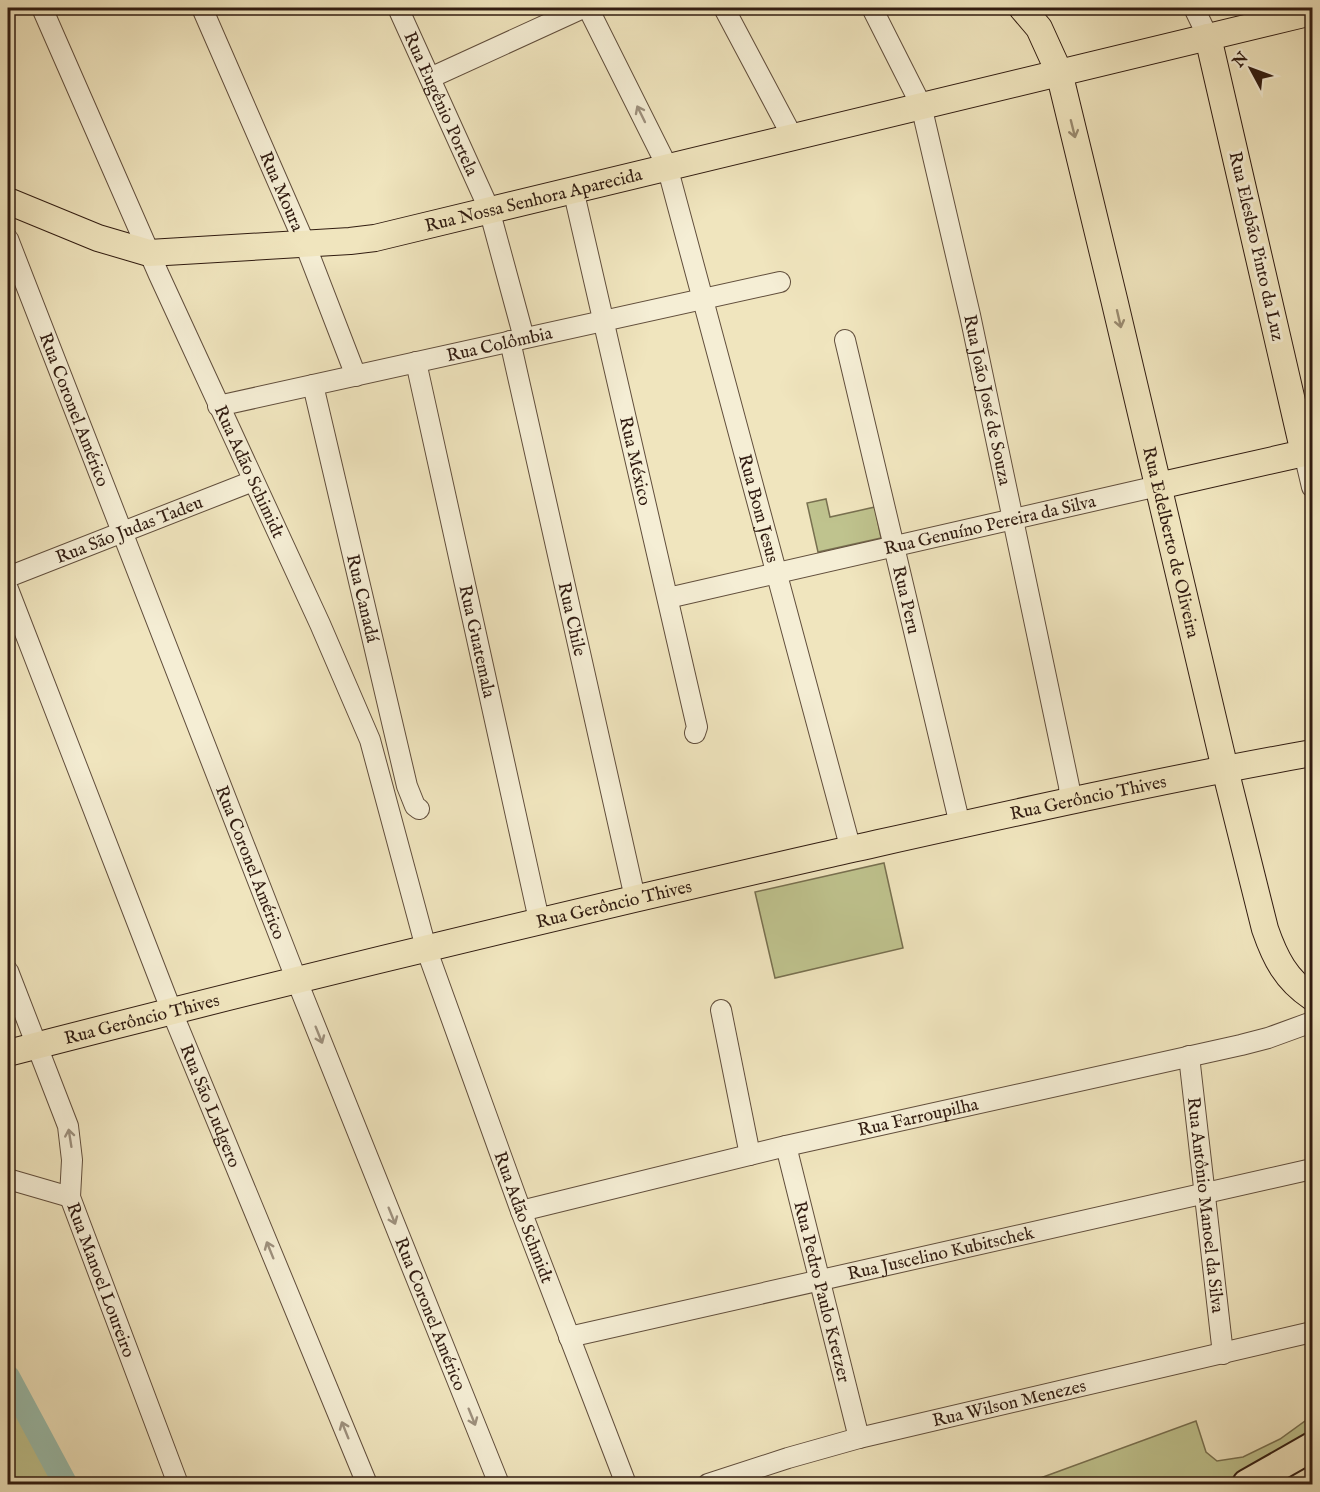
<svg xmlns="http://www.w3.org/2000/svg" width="1320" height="1492" font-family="'IM FELL English',serif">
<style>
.green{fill:#bfc38e;stroke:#787050;stroke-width:1.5}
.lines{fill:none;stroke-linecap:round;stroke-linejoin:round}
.river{stroke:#9bbfae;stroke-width:24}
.minor-casing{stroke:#614e3c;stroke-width:22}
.major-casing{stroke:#311c11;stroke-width:28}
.highway-casing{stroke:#311c11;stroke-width:32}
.minor{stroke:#f5eed5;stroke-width:20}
.major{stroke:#f0e5be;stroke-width:26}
.highway{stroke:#f0e5be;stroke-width:28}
.oneway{stroke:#9d907d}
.oneway2{stroke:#9a8b70}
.labels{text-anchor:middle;stroke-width:6;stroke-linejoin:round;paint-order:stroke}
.street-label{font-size:18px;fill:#311c11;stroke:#f5eed5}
</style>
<rect width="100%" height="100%" fill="#f0e5be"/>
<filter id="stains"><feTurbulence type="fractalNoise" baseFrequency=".00333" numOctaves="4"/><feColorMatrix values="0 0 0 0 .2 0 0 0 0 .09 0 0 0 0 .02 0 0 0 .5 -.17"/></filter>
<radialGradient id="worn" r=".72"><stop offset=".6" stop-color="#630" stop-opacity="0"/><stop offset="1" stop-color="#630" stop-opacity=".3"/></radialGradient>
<!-- green -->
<path class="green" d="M826,499L830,517L875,507L881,538L818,552L807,503Z
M884,863L903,948L775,978L755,892Z
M8,1377L65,1483L8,1484Z
M1312,1416V1439L1263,1472L1230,1484H1024L1196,1421L1206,1452L1217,1461L1243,1457L1280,1439Z"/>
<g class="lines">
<!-- river -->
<path class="river" d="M8,1377L65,1483"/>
<!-- minor casing -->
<g class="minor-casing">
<g id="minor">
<path id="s1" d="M42,8L159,275L320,624L370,740L426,948L521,1211L626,1484"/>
<path id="s2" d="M202,8L305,244L356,376"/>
<path id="s3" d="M398,8L489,209L524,338"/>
<path id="s4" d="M588,8L667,166L851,850"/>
<path d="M724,8L792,136"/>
<path id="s5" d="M872,8L921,105L970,315L1069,786L1070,801"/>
<path d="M1194,8L1208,37"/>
<path d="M430,78L583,8"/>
<path id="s6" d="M573,189L697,727L695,733"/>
<path id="s7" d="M8,239L297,981L499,1484"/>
<path id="s8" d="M845,340L960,825"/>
<path id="s9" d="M510,341L635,898"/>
<path id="s10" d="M416,362L539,920"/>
<path id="s11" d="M313,385L407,786L415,806L419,809"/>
<path id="s12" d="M218,406L780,282"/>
<path d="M1312,451L1304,453L1312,487"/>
<path id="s13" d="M8,577L253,481"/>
<path id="s14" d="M8,589L172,1012L367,1484"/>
<path id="s15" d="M668,598L1158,486"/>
<path id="s16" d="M8,971L68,1126L72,1160L70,1197L178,1484"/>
<path d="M721,1010L750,1155"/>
<path id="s17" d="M1189,1056L1223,1354"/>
<path id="s18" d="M786,1146L859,1438"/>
<path d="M8,1179L70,1197"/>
<path id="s19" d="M521,1211L786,1146L1241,1045L1268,1038L1312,1022"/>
<path id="s20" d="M569,1337L1312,1169"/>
<path id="s21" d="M708,1484L788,1458L859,1438L1312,1332"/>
</g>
</g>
<!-- major casing -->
<g class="major-casing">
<g id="major">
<path id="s22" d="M1022,8L1039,28L1059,72L1114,299L1225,769L1265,929C1275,958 1286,980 1312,997"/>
<path id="s23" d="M8,201L98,238L149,253L350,241L375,238L1312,12"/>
<path d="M1158,486L1304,453L1208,37"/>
<path id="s24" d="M8,1053C279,983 552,917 825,855C987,819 1149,782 1312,753"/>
</g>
</g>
<!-- highway casing -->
<g class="highway-casing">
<path id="highway" d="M1247,1484L1312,1447"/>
</g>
<!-- minor -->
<use href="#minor" class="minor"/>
<!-- major -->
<use href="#major" class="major"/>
<!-- highway -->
<use href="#highway" class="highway"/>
</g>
<!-- one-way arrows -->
<defs><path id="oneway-shaft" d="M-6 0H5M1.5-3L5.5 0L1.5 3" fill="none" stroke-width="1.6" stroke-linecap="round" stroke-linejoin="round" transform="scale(1.5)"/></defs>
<g class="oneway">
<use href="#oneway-shaft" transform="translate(641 114) rotate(-116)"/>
<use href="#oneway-shaft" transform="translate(319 1035) rotate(68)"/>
<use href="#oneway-shaft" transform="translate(70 1138) rotate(-99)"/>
<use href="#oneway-shaft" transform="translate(392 1216) rotate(68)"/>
<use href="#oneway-shaft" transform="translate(270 1250) rotate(-112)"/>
<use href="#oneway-shaft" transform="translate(472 1417) rotate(68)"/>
<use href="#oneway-shaft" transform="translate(345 1430) rotate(-112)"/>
</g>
<g class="oneway2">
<use href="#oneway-shaft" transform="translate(1073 129) rotate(76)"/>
<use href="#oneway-shaft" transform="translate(1119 319) rotate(77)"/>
</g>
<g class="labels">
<!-- street labels -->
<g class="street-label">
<text dy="6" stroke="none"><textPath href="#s3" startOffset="105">Rua Eugênio Portela</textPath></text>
<text dy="6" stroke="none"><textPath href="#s2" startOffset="200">Rua Moura</textPath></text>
<text dy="6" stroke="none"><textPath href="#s23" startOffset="540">Rua Nossa Senhora Aparecida</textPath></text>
<text transform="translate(1257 246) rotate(77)" y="6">Rua Elesbão Pinto da Luz</text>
<text dy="6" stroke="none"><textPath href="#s12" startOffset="288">Rua Colômbia</textPath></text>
<text dy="6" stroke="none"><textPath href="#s5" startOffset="411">Rua João José de Souza</textPath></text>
<text dy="6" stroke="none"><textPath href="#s7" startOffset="183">Rua Coronel Américo</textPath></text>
<text dy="6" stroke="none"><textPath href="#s6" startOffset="279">Rua México</textPath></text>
<text dy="6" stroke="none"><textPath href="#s1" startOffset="508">Rua Adão Schimidt</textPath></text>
<text dy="6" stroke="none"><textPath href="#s4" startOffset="531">Rua Bom Jesus</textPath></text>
<text dy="6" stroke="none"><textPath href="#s15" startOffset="330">Rua Genuíno Pereira da Silva</textPath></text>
<text dy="6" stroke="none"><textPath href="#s13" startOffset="130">Rua São Judas Tadeu</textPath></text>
<text dy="6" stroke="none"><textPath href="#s22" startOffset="558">Rua Edelberto de Oliveira</textPath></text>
<text dy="6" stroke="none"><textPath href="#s11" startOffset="219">Rua Canadá</textPath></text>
<text dy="6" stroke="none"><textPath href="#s8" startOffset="267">Rua Peru</textPath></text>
<text dy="6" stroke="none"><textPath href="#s9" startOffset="285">Rua Chile</textPath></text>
<text dy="6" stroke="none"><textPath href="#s10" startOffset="286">Rua Guatemala</textPath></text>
<text dy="6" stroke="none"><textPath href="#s24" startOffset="1110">Rua Gerôncio Thives</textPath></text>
<text dy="6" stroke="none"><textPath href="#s7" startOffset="669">Rua Coronel Américo</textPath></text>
<text dy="6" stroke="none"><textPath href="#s24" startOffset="624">Rua Gerôncio Thives</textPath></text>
<text dy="6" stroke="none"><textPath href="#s24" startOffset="138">Rua Gerôncio Thives</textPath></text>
<text dy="6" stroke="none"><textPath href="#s14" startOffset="555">Rua São Ludgero</textPath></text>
<text dy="6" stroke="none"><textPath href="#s19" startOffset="408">Rua Farroupilha</textPath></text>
<text dy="6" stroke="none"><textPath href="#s17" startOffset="150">Rua Antônio Manoel da Silva</textPath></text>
<text dy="6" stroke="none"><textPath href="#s1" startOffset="1304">Rua Adão Schmidt</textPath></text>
<text dy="6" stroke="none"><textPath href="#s20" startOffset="381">Rua Juscelino Kubitschek</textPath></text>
<text dy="6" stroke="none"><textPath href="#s16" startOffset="326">Rua Manoel Loureiro</textPath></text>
<text dy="6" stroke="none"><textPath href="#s18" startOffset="150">Rua Pedro Paulo Kretzer</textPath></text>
<text dy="6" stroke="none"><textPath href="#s7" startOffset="1155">Rua Coronel Américo</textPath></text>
<text dy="6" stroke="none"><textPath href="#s21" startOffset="312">Rua Wilson Menezes</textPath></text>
</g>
</g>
<!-- margin -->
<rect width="1320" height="1492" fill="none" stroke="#f0e5be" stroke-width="30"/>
<rect x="9" y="9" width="1302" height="1474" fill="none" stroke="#311c11" stroke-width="3"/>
<rect x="15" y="15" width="1290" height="1462" fill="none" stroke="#311c11" stroke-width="1.5"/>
<!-- north arrow -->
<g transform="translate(1251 69) rotate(311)" stroke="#f5eed5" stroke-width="4.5" paint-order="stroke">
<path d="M0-4.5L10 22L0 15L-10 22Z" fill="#311c11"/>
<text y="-9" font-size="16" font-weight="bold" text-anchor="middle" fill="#311c11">N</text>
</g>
<rect width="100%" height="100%" filter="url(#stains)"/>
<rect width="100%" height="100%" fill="url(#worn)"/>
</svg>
